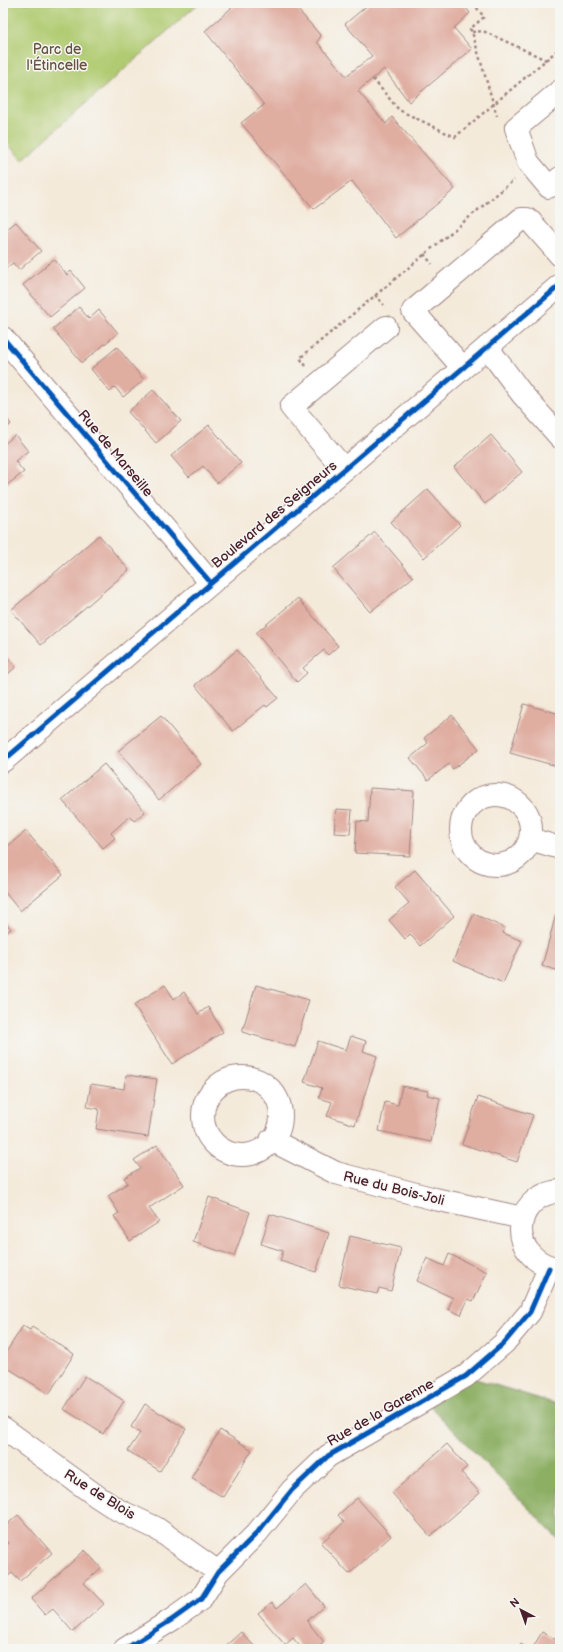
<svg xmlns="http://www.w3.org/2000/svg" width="563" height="1652" font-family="'Balsamiq Sans',sans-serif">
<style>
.green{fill:#b0cb71;stroke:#7d754e}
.forest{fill:#8caf63;stroke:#6b6747}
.building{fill:#e0ada1}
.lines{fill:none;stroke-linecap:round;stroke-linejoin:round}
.minor-casing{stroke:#9f8482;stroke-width:24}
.path{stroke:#9f8482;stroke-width:2.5;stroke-dasharray:3 3;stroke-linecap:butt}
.minor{stroke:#fff;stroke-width:22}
.cycleway-casing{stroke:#f6f6f2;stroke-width:8}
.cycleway{stroke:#0057b8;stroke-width:5}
.labels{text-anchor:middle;stroke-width:3;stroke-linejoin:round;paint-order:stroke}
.park-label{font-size:14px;fill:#695340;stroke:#f6f6f2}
.street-label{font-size:14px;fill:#4a1f2b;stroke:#f6f6f2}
</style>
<rect width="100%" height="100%" fill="#f6f6f2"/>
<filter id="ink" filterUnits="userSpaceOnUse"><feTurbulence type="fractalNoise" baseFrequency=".025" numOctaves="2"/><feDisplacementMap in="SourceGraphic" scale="8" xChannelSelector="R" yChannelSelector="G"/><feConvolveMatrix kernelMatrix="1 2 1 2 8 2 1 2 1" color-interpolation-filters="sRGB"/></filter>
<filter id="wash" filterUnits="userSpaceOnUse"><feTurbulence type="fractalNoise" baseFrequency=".012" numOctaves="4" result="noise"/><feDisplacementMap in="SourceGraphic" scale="16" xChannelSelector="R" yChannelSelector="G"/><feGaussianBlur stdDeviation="0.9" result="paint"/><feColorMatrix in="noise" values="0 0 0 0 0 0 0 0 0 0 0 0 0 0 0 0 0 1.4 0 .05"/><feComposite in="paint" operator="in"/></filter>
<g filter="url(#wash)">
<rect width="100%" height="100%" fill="#f4eada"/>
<!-- green -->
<path class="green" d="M3,3H199L22,160L3,138Z"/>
<!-- forest -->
<path class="forest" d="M466,1376L560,1405V1541L424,1400Z"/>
<g id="blocks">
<!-- building -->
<path class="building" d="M237,3H292L321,36L317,42L346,76L372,56L345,24L370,3H462L470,13L454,28L472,49L409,102L384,69L358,91L386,124L392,117L455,189L396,238L352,181L314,209L241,123L264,105L205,31Z
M16,222L41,251L19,270L13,263L5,269L3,267V232Z
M54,259L67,275L71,271L85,288L50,317L23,285Z
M79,307L89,319L99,310L118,333L82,363L53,329Z
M117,347L144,380L123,397L115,387L110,392L91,369Z
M153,390L181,421L156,443L128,412Z
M3,414L11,424L3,431Z
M209,425L241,463L217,483L203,466L189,477L171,456Z
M15,435L28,451L15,461L24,472L3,488V445Z
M491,435L522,472L485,504L454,467Z
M428,489L460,525L424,558L391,522Z
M375,532L413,577L370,612L333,568Z
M99,535L129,570L41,645L11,610Z
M298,598L338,646L328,655L324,650L303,668L307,673L297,682L256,633Z
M237,650L278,698L267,707L265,705L233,731L195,685Z
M3,652L16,667L3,678Z
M524,704L560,714V767L510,753Z
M452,715L479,749L453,769L449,764L428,780L410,758L428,743L424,738Z
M161,716L201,764L159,800L118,751Z
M104,764L145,812L134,821L130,816L111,833L115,838L103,848L62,800Z
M370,788L414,791L410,856L355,853L357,821L368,822Z
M336,809L352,810L350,834L334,833Z
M26,831L63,875L20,911L3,890V850Z
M415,870L454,916L420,946L410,934L405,939L389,920L409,903L395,887Z
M474,914L505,928L503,933L522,941L503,983L453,961Z
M556,914L560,915V971L542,966Z
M3,920L11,929L3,935Z
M165,985L174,999L184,992L198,1014L208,1007L223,1032L172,1064L134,1005Z
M256,985L309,1000L295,1047L242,1032Z
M351,1036L366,1041L363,1051L377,1056L355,1125L327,1116L332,1102L319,1098L322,1088L304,1082L318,1041L346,1050Z
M126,1075L157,1079L148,1137L96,1129L99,1109L87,1107L91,1084L124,1089Z
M402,1086L428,1091L427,1095L440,1098L431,1142L379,1131L385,1102L398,1105Z
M478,1097L533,1115L517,1162L462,1144Z
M157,1145L184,1185L149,1208L159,1222L130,1241L114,1216L119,1213L108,1196L128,1183L124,1178L140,1168L134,1160Z
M209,1197L250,1212L234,1256L193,1242Z
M270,1214L329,1233L316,1272L280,1261L283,1251L261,1244Z
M350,1236L401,1248L391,1291L379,1288L377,1294L339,1285Z
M449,1254L487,1272L473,1301L468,1299L461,1315L448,1309L453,1298L417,1281L427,1258L444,1266Z
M23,1326L30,1330L32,1327L74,1354L49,1394L3,1365V1357Z
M85,1376L124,1401L103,1434L64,1409Z
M145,1404L186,1429L160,1471L128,1451L140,1433L131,1427Z
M220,1430L252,1450L223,1497L191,1478Z
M447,1444L467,1467L461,1472L480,1493L430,1536L392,1493Z
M357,1498L391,1536L349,1574L321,1543L344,1522L338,1515Z
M18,1515L52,1553L20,1581L12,1573L8,1576L3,1571V1547L8,1543L3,1538V1528Z
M85,1550L101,1568L84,1583L104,1604L73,1632L53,1609L45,1615L31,1599Z
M306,1584L324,1606L307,1621L324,1642L317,1649H302L293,1638L285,1645L258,1613L272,1602L277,1608Z
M241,1632L257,1649H222Z
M542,1632L560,1642V1649H532Z
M521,1644L529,1649H518Z"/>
</g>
</g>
<g filter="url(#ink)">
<use href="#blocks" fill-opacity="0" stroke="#9f8482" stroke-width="1"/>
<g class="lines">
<!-- minor casing -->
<g class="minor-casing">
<path id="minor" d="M560,91L516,128L528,162L549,187L560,178
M3,338L211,583
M487,347L522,394L560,437
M463,368L413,311L521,219H527L531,222L560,255
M344,469L291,407L386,327
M3,761L560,285
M461 830a35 35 0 1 1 70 0a35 35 0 1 1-70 0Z
M530,839L560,848
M203 1116a39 39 0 1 1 78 0a39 39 0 1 1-78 0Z
M271,1140L336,1173L435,1199L523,1218
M560,1191C509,1196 507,1261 560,1269
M3,1428L98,1497L118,1510L156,1528L218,1572
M125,1649L173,1619L201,1599L218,1572L257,1533L292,1490L328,1456L466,1376L504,1343L530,1312L549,1268"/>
</g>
<!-- path -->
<path class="path" d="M473,3L484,17L470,29L472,32L497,116
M472,32L483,31L546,60
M373,79L399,110L455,137L560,48
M424,254L432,264
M375,295L384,305
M306,366L300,358L514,180"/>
<!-- minor -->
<use href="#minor" class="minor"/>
<!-- cycleway casing -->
<g class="cycleway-casing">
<path id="cycleway" d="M3,338L211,583
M3,761L560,285
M125,1649L173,1619L201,1599L218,1572L257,1533L292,1490L328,1456L466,1376L504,1343L530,1312L549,1268"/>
</g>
<!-- cycleway -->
<use href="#cycleway" class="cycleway"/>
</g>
</g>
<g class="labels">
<!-- park labels -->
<g class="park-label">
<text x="57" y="54">Parc de<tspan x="57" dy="16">l'Étincelle</tspan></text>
</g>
<!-- street labels -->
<g class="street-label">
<text transform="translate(116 453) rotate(50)" y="5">Rue de Marseille</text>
<text transform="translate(274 514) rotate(-40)" y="5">Boulevard des Seigneurs</text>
<text transform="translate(394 1188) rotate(14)" y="5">Rue du Bois-Joli</text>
<text transform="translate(380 1412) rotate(-30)" y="5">Rue de la Garenne</text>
<text transform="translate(100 1494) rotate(32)" y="5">Rue de Blois</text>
</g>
</g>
<!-- margin -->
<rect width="563" height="1652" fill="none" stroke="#f6f6f2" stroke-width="16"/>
<!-- north arrow -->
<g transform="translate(521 1610) rotate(319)" stroke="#f6f6f2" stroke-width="3" paint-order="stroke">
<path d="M0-3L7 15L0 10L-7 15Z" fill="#4a1f2b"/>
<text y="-6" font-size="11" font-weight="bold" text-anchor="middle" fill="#4a1f2b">N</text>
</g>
</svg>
